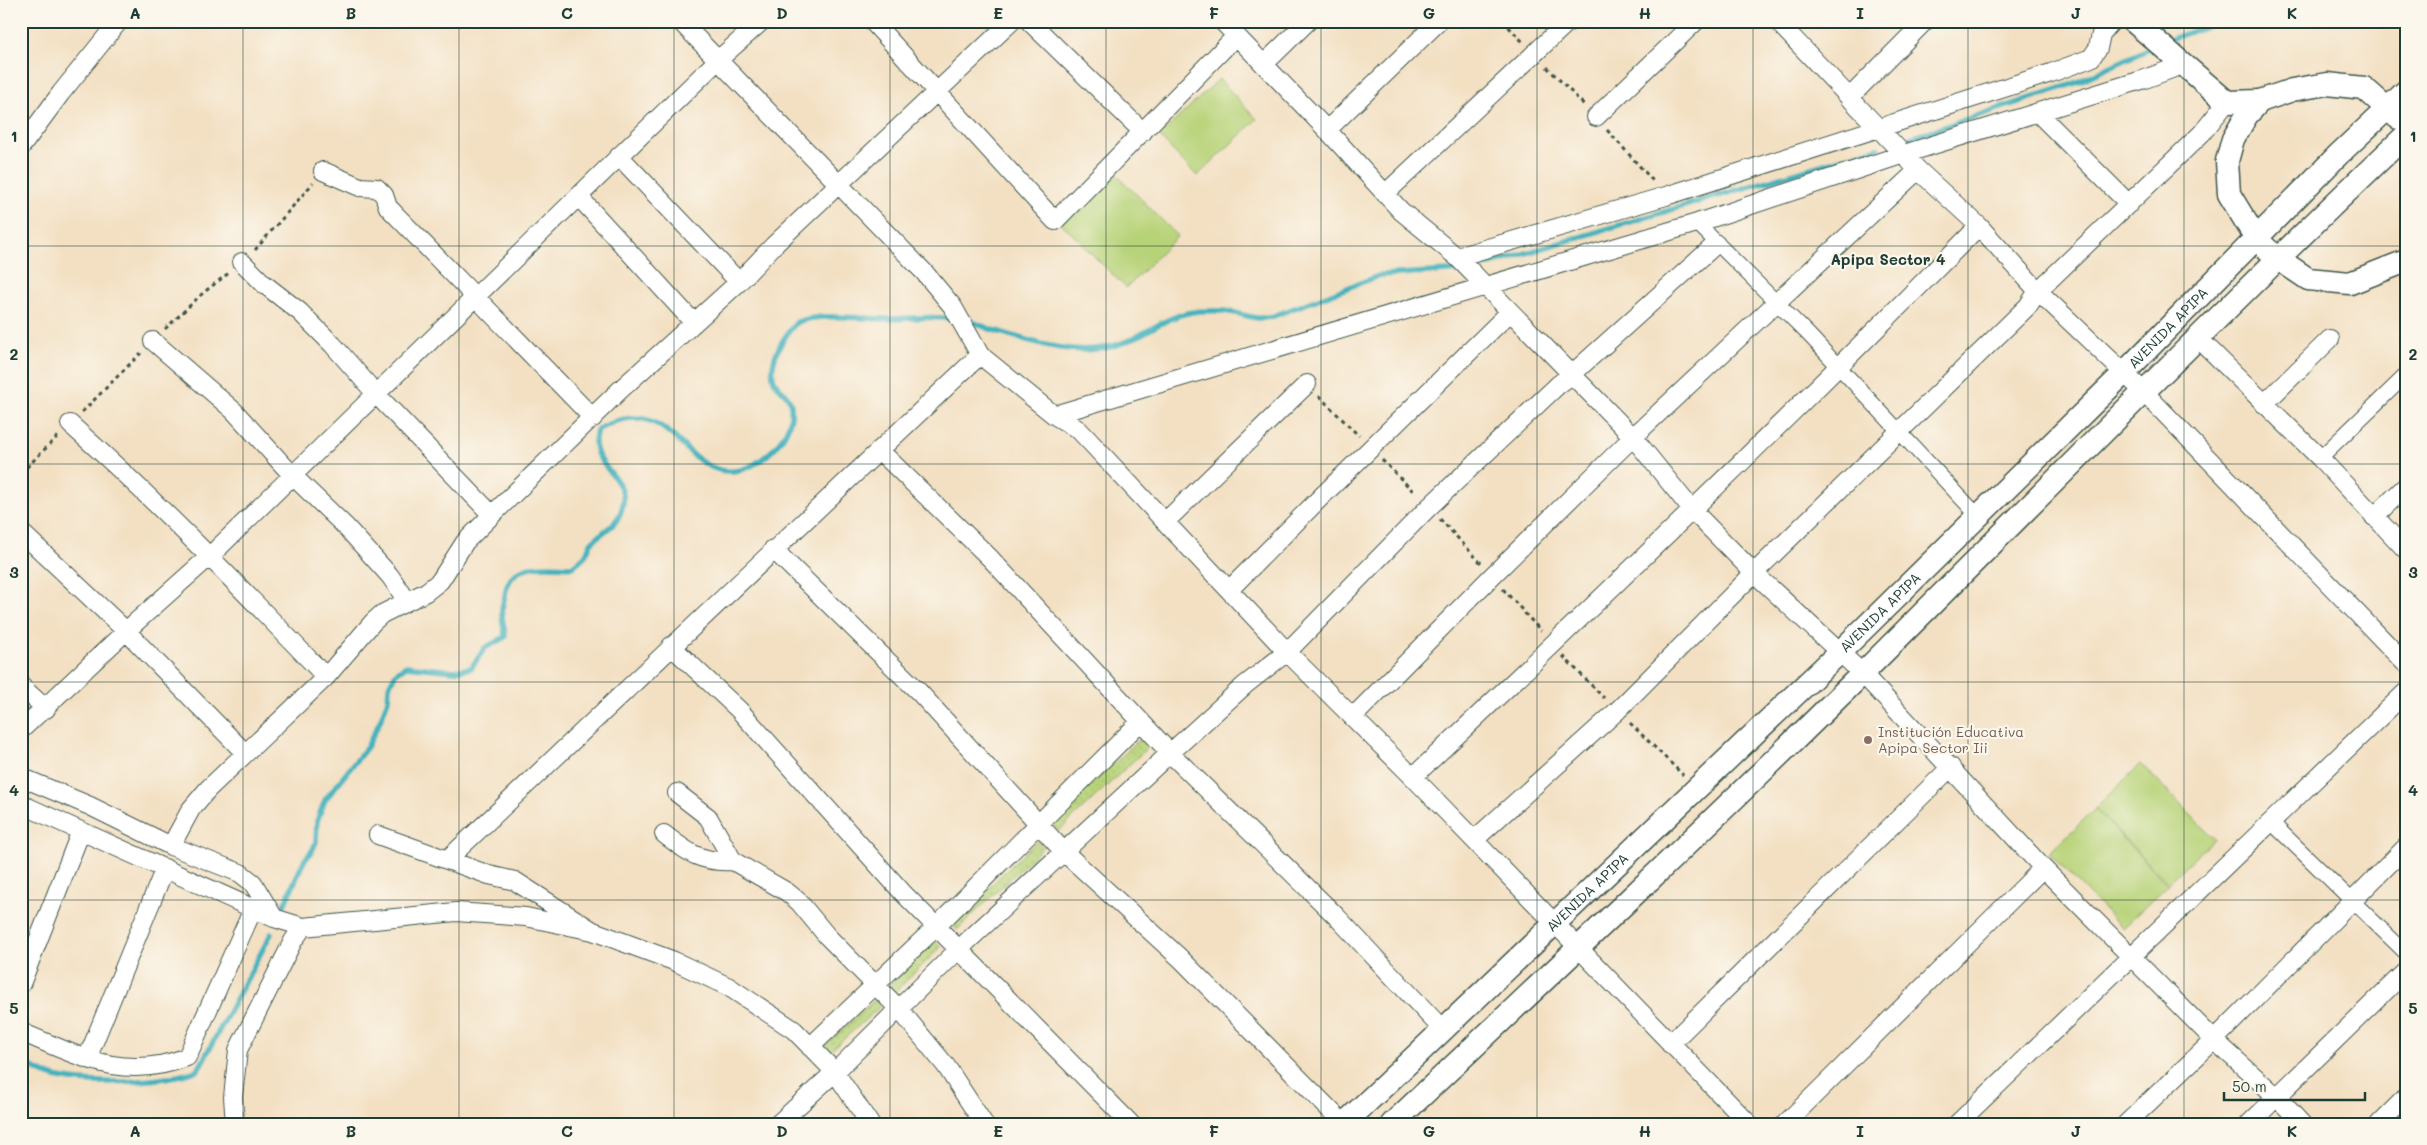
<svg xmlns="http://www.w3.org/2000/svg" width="2427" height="1145" font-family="Mali,sans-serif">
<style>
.grass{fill:url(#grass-dots);stroke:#6b8856}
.pitch{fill:#b7d378;stroke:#6b8856}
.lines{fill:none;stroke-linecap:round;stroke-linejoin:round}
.stream{stroke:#44b3be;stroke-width:5.5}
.pedestrian-casing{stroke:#3f5549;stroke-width:16}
.minor-casing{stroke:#3f5549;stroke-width:20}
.tertiary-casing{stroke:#3f5549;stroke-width:25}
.path{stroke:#3f5549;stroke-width:3;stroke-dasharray:4 4;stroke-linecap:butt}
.pedestrian{stroke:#fff;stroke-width:14}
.minor{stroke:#fff;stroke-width:18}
.tertiary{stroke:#fff;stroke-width:22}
.grid{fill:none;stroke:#1f3d34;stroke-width:1;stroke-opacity:0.55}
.education-dot{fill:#8d6e63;stroke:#fbf7ec;stroke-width:2}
.labels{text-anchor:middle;stroke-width:4.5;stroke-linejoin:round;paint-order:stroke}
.street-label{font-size:14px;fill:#1f3d34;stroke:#fbf7ec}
.education-label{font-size:14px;fill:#785e54;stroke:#fbf7ec;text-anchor:start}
.neighbourhood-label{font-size:15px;font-weight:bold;fill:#1f3d34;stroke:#fbf7ec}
.neatline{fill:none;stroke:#1f3d34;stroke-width:2}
.grid-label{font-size:16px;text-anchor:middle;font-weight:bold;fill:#1f3d34}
</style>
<defs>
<pattern id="grass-dots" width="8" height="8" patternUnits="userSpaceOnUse" patternTransform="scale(1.25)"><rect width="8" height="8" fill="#b7d378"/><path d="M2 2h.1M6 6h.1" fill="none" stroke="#9db668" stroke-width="1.8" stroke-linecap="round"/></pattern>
</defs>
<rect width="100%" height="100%" fill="#fbf7ec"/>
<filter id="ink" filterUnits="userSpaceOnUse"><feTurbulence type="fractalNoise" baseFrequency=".02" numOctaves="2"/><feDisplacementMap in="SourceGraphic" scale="10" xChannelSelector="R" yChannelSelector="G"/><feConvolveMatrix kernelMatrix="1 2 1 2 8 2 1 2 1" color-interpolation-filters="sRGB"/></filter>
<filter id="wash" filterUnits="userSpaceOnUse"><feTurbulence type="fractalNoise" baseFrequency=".0096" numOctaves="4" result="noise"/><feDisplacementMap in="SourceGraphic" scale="20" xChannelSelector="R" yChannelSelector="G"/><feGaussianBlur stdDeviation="1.12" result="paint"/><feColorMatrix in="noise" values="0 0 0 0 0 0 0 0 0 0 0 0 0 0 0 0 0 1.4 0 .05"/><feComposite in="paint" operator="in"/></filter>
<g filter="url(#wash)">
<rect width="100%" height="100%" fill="#f3e0c3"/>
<!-- grass -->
<path class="grass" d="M1140,739L1148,747L1059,831L1051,823Z
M1037,841L1043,847L957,930L951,924Z
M936,941L941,947L895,992L889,986Z
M875,1000L881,1006L829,1052L824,1046Z"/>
<!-- pitch -->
<path class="pitch" d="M1219,79L1257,119L1197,176L1159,136Z
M1113,171L1178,236L1126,288L1061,223Z
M2141,764L2214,839L2168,883L2095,808Z
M2095,809L2168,885L2122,928L2049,853Z"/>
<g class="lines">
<!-- stream -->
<path class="stream" d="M2166,41L2220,21
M1910,138L2073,84L2155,46
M1473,269L1878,148
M965,320C975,322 981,326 990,329C1030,341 1071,357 1113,346C1145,338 1164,314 1200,311C1209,311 1221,310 1230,312C1248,315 1252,320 1271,317L1381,275L1464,270
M284,905L304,861L312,851L316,842L317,821L325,800L367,747L380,721L388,700L389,686L396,673L406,666L454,671L471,668L485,648L505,637C505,629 502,622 502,614C501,608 504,601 505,595C510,559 545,566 572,567C576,563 583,559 586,554C588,551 589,546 591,543C599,533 613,529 619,516C639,476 584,469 597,430C671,386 680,476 734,471C763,468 799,431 790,401C786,391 775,388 773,377C770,357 785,335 797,322C825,312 857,319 886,319C910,319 932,315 956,319
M21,1060C30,1067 41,1073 52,1076C85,1086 166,1083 198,1070L271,934"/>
</g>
</g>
<g filter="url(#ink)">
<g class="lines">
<!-- pedestrian casing -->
<g class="pedestrian-casing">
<path id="pedestrian" d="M1697,223L1809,335L1979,517
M2320,458L2406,375
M2271,822L2406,953"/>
</g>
<!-- minor casing -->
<g class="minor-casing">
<path id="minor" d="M680,21L924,272L953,307L980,355L1054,415L1079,430L1287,652L1413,777L1749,1124
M872,21L1055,221L1236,36
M1029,21L1143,132
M1222,21L1327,130L1401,211L1457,257L1633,437L1692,510L1754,573L1862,673L2043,868L2214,1040L2277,1097L2302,1124
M1777,21L1918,170L1979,226L2038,291L2144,392L2406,664
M1264,64L1308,21
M1849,98L1925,21
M2038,113L2129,204
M1596,117L1696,21
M1327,130L1439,21
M21,147L61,93L119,21
M619,156L739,282
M323,171L360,187L377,188L384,195L388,207L593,418
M1386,193L1569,21
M579,197L694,323
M1457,257L1666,196L2051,73L2091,58L2098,48L2101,34L2112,21
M242,262L264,284L300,312L333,345L376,394L492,515
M2197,337L2320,458L2406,550
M153,341L234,411L293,476L346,527L390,576L407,601
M2264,404L2330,339
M1054,415L1697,223L1904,154L2145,79L2182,65
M70,424C160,504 243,590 326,677
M879,450L990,558L1170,753L1337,917L1443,1030
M2374,517L2406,486
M1166,521L1307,384
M21,532L126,631L245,753
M773,549L919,692L1064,852L1180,958L1344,1124
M1229,590L1318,500L1510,312
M671,646L739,710L903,893L1131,1124
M21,686L46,709
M1353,717L1492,576L1633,437L1918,170
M21,730L126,631L210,556L718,60L762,21
M21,777L90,806L171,846L240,873L253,883L274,918
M1413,777C1605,596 1794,413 1979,226
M677,793L708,817L733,861L787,892L799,902L827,936L899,1009L946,1066L984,1124
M21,804L274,918L303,927L456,912L526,917L593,931
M664,834C688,853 702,863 733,861
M378,835L489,875L515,881L593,931L674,961L729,987L794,1030L835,1072L870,1124
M1474,840L1617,711L1754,573L2028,306L2038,291L2202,133L2227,102
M171,846L191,809L208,789L326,677L373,622L382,614L426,592L440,581L465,542L492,515L620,390L739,282L774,245L1012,21
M448,859L980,355
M21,984L81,831
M21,1032C79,1056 124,1082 187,1057L253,909
M1670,1044L1951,767
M810,1047L936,927L1141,721
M87,1059L165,868
M235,1124L233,1097L238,1050L293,941L303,927
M778,1124L835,1072L958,950L1170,753L1245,685L1287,652L1428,508L1558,385L1571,375L1716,244
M1785,1124L2043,868
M1957,1124L2406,692
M2126,1124L2214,1040L2406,847
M2249,1124L2406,971
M2379,1124L2406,1097"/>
</g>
<!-- tertiary casing -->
<g class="tertiary-casing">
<g id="tertiary">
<path d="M2133,21L2227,102L2260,101L2292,90L2327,84L2364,88L2398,118"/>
<path d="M2260,101L2247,115L2233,139L2227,161L2229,194L2257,240L2277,258L2308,279L2350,283L2406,261"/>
<path id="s1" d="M1344,1124L1839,653L2123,374L2338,155L2406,91"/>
<path d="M1392,1124C1551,974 1710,824 1865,671C2045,492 2222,310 2406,135"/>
</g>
</g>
<!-- path -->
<path class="path" d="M1503,21L1523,42
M1547,67L1584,105
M1607,130L1653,181
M255,250L313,183
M165,329L203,293L230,272
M1319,396L1359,436
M82,412L141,353
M1382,460L1416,494
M21,473L58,436
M1440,519L1481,563
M1503,589L1541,631
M1563,656L1604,698
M1630,723L1683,775"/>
<!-- pedestrian -->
<use href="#pedestrian" class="pedestrian"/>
<!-- minor -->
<use href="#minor" class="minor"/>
<!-- tertiary -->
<use href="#tertiary" class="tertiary"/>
</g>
</g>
<!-- grid -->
<path class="grid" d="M243,21V1124M459,21V1124M674,21V1124M890,21V1124M1106,21V1124M1321,21V1124M1537,21V1124M1753,21V1124M1968,21V1124M2184,21V1124M21,246H2406M21,464H2406M21,682H2406M21,900H2406"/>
<!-- markers -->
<circle class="education-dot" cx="1868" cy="740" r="5"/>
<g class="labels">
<!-- street labels -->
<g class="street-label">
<text dy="5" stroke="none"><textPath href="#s1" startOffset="1146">AVENIDA APIPA</textPath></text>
<text dy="5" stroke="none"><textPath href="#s1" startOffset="741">AVENIDA APIPA</textPath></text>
<text dy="5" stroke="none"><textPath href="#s1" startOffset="336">AVENIDA APIPA</textPath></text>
</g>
<!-- education labels -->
<g class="education-label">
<text x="1878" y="737">Institución Educativa<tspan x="1878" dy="16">Apipa Sector Iii</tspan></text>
</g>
<!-- neighbourhood labels -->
<g class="neighbourhood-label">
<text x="1888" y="265">Apipa Sector 4</text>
</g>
</g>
<!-- margin -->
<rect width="2427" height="1145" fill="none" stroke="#fbf7ec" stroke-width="55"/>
<!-- scale -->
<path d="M2224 1092v8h141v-8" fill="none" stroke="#1f3d34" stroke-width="2.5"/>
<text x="2232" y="1092" font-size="15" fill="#1f3d34" stroke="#fbf7ec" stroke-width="4" paint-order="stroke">50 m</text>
<rect x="28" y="28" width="2372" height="1090" class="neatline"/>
<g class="grid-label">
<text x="135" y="19">A</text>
<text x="351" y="19">B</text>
<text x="567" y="19">C</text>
<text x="782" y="19">D</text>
<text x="998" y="19">E</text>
<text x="1214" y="19">F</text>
<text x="1429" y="19">G</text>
<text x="1645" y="19">H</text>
<text x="1860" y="19">I</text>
<text x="2076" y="19">J</text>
<text x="2292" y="19">K</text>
<text x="14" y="142">1</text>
<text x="2413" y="142">1</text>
<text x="14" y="360">2</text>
<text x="2413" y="360">2</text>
<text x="14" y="578">3</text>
<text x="2413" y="578">3</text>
<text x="14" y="796">4</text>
<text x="2413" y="796">4</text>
<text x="14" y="1014">5</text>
<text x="2413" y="1014">5</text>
<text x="135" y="1137">A</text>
<text x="351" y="1137">B</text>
<text x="567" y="1137">C</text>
<text x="782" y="1137">D</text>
<text x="998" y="1137">E</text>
<text x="1214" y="1137">F</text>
<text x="1429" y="1137">G</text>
<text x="1645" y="1137">H</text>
<text x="1860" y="1137">I</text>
<text x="2076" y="1137">J</text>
<text x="2292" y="1137">K</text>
</g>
</svg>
